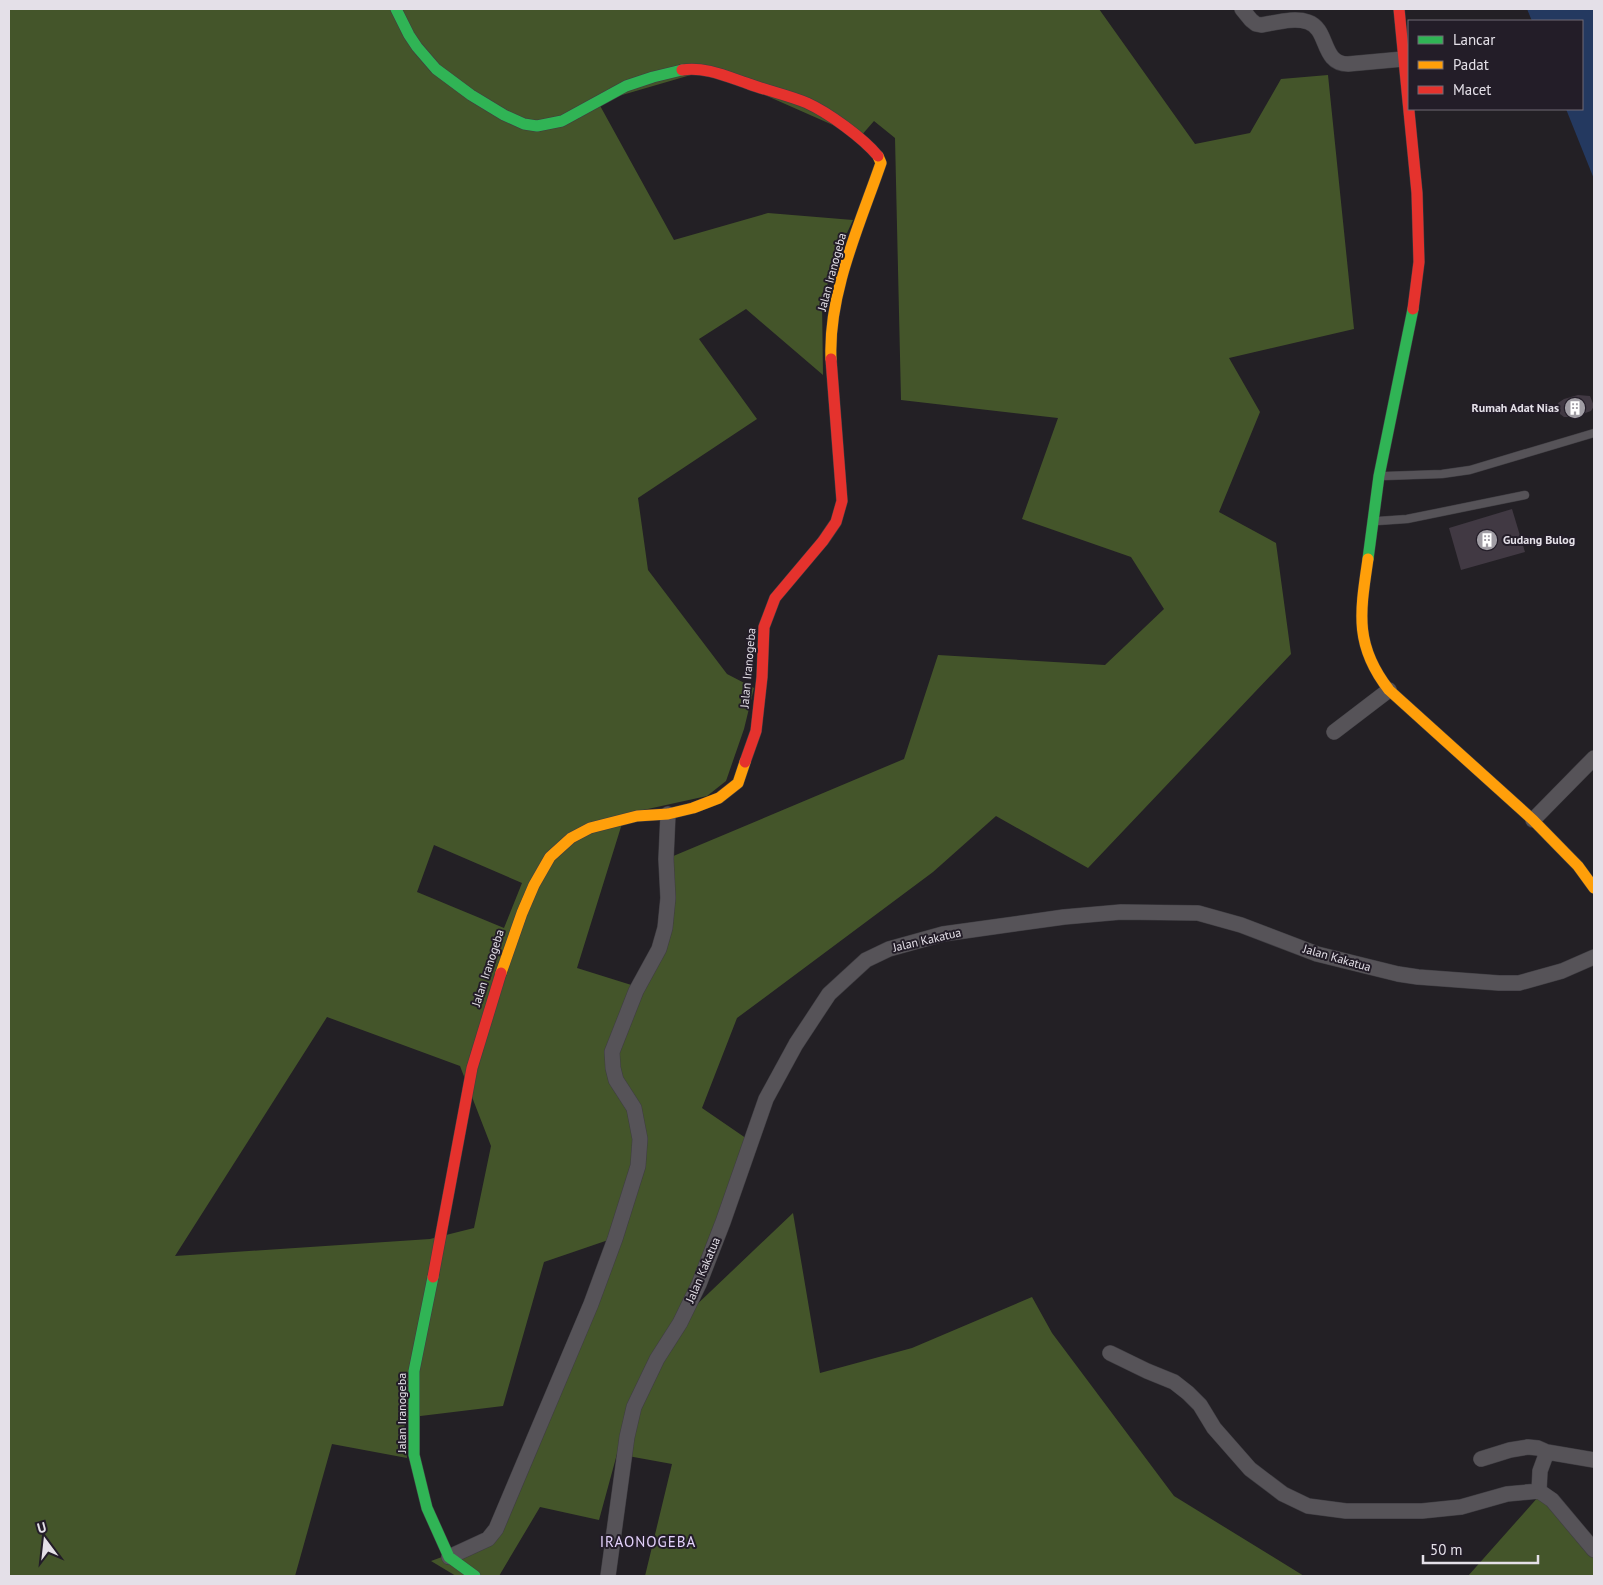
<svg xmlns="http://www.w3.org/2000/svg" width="1603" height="1585" font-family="'PT Sans',sans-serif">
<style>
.forest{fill:#44552a;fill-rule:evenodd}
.water{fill:#243960}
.building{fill:#413943}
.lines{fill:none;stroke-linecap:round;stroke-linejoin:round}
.lane-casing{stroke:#3f3d42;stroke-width:9}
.street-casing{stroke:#3f3d42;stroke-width:16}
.fast-casing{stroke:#3f3d42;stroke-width:12}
.slow-casing{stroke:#3f3d42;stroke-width:12}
.jam-casing{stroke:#3f3d42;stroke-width:12}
.lane{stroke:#565358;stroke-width:8}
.street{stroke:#565358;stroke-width:15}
.fast{stroke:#30b455;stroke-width:11}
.slow{stroke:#ff9f0a;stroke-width:11}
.jam{stroke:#e5322d;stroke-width:11}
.labels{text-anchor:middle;stroke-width:4;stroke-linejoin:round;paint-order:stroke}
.street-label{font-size:12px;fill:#e4e0e8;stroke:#231d28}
.poi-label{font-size:12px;font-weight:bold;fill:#e4e0e8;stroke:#231d28;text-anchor:end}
.quarter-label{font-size:15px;letter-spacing:1px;fill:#e4d2fc;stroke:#231d28}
</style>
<rect width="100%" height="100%" fill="#232025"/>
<!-- forest -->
<path class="forest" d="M9,9H1099L1195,144L1250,133L1281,79L1328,75L1354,329L1229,358L1260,412L1219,512L1276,543L1291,654L1088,868L996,816L933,872L737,1018L702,1108L753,1143L690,1311L793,1213L820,1373L912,1348L1032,1297L1052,1333L1174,1496L1304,1576H645L672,1464L617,1454L599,1520L540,1507L499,1576H456L431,1561L483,1542L620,1236L544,1262L503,1406L404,1418L407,1458L332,1444L295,1576H9ZM708,70L860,137L874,121L895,138L901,400L1058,418L1022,519L1131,557L1164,609L1105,665L938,655L904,759L671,857L664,946L641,988L577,968L625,814L707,796L726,781L744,729L754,688L727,674L648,570L638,498L757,419L699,339L746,309L823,375L822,303L835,259L853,220L768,213L674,240L598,102ZM434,845L522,883L504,928L417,892ZM327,1017L460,1066L491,1146L474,1228L430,1239L175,1256Z
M1539,1496L1594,1555V1576H1468Z"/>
<!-- water -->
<path class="water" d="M1527,9H1594V179L1566,109H1582V21H1532Z"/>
<!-- building -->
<path class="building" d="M1578,395L1590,396L1594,406L1591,411L1574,417H1564L1560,414L1558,403L1564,399Z
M1512,509L1525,552L1461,570L1449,528Z"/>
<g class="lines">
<!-- lane casing -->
<g class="lane-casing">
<path id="lane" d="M1385,476L1442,474L1470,470L1594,433
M1378,521L1407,519L1525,495"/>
</g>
<!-- street casing -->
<g class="street-casing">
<path id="street" d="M1242,9L1251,20L1256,24L1261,25C1275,23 1294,17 1308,22C1329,29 1321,64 1348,64L1403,59
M1334,732L1389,690
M1533,820L1594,758
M1110,1353L1147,1371L1174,1382L1188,1393L1200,1405L1214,1428L1250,1469L1283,1494L1308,1506L1346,1511H1422L1461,1507L1507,1494L1539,1491L1552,1500L1594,1550
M1481,1459L1510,1450L1528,1447L1538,1448L1547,1452L1594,1460
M1539,1491L1540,1471L1547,1452
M449,1557L488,1539L496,1529L591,1304L615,1239L638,1166L640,1139L634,1108L616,1080L613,1068L612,1052L636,991L659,949L665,928L668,898L666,859L668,814
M608,1576L627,1437L634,1407L657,1359L680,1323L699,1284L723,1222L766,1099L796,1044L829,994L866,960L889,949L943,934L1064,917L1121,912L1198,913L1241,925L1317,954L1398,974L1418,977L1499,983H1519L1562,971L1594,957"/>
</g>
<!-- fast casing -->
<g class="fast-casing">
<path id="fast" d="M396,9L409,35L417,47L436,69L471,95L504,115L524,124L537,126L562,121L626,86L653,77L682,70
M1368,559L1379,476L1413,309
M433,1277L414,1371V1455L427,1508L449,1557L475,1576"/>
</g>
<!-- slow casing -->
<g class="slow-casing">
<path id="slow" d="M831,359C828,293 860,224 881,163L878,156
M1368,559C1360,613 1354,645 1389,690L1533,820L1578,866L1594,888
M501,973L522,913L534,885L550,857L571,838L590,828L637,816L668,814L693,808L719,798L738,783L745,762"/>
</g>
<!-- jam casing -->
<g class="jam-casing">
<path id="jam" d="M1399,9L1417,193L1419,262L1413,309
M682,70C704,66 728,77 749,84C768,91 788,95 807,103C829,113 863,138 878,156
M745,762L756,731L762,677L764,627L775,598L823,541L836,522L842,501L831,359
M433,1277L472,1068L501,973"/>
</g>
<!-- lane -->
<use href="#lane" class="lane"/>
<!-- street -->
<use href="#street" class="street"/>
<!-- fast -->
<use href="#fast" class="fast"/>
<!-- slow -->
<use href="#slow" class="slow"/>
<!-- jam -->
<use href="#jam" class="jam"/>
</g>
<!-- icons -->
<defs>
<g id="building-disc" transform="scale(1.125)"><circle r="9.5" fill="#a09da4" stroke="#231d28"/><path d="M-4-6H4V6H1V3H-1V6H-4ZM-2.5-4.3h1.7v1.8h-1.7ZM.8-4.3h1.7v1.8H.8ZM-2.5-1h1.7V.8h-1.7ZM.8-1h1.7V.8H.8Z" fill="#fff"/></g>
</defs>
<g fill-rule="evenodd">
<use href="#building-disc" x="1575" y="408"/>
<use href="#building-disc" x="1487" y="540"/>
</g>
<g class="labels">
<!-- street labels -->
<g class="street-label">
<text transform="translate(832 272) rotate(-75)" y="4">Jalan Iranogeba</text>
<text transform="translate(748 668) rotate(-85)" y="4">Jalan Iranogeba</text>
<text transform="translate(927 940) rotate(-13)" y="4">Jalan Kakatua</text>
<text transform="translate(1337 958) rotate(16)" y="4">Jalan Kakatua</text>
<text transform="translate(488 968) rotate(-72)" y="4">Jalan Iranogeba</text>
<text transform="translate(703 1270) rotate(-67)" y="4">Jalan Kakatua</text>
<text transform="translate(402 1413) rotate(-90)" y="4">Jalan Iranogeba</text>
</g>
<!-- poi labels -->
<g class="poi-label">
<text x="1559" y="412">Rumah Adat Nias</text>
<text x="1503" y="544" text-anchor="start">Gudang Bulog</text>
</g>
<!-- quarter labels -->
<g class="quarter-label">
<text x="648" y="1547">IRAONOGEBA</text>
</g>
</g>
<!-- border -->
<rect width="1603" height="1585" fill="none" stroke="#e4e0e8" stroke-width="20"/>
<!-- legend -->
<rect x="1408" y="20" width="175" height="90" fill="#231d28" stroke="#706b75"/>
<rect x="1418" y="36" width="25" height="8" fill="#30b455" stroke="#706b75"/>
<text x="1453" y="45" font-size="15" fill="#e4e0e8">Lancar</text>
<rect x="1418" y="61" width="25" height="8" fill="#ff9f0a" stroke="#706b75"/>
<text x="1453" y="70" font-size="15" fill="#e4e0e8">Padat</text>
<rect x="1418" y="86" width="25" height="8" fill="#e5322d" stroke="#706b75"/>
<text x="1453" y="95" font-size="15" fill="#e4e0e8">Macet</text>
<!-- north arrow -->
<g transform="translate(45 1540) rotate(345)" stroke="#231d28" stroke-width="4" paint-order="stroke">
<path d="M0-4L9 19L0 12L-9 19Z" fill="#e4e0e8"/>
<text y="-8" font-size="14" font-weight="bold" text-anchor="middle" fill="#e4e0e8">U</text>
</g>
<!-- scale -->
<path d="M1423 1555v8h115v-8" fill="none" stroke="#e4e0e8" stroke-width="2.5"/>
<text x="1430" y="1555" font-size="15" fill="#e4e0e8" stroke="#231d28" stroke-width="4" paint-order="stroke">50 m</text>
</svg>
